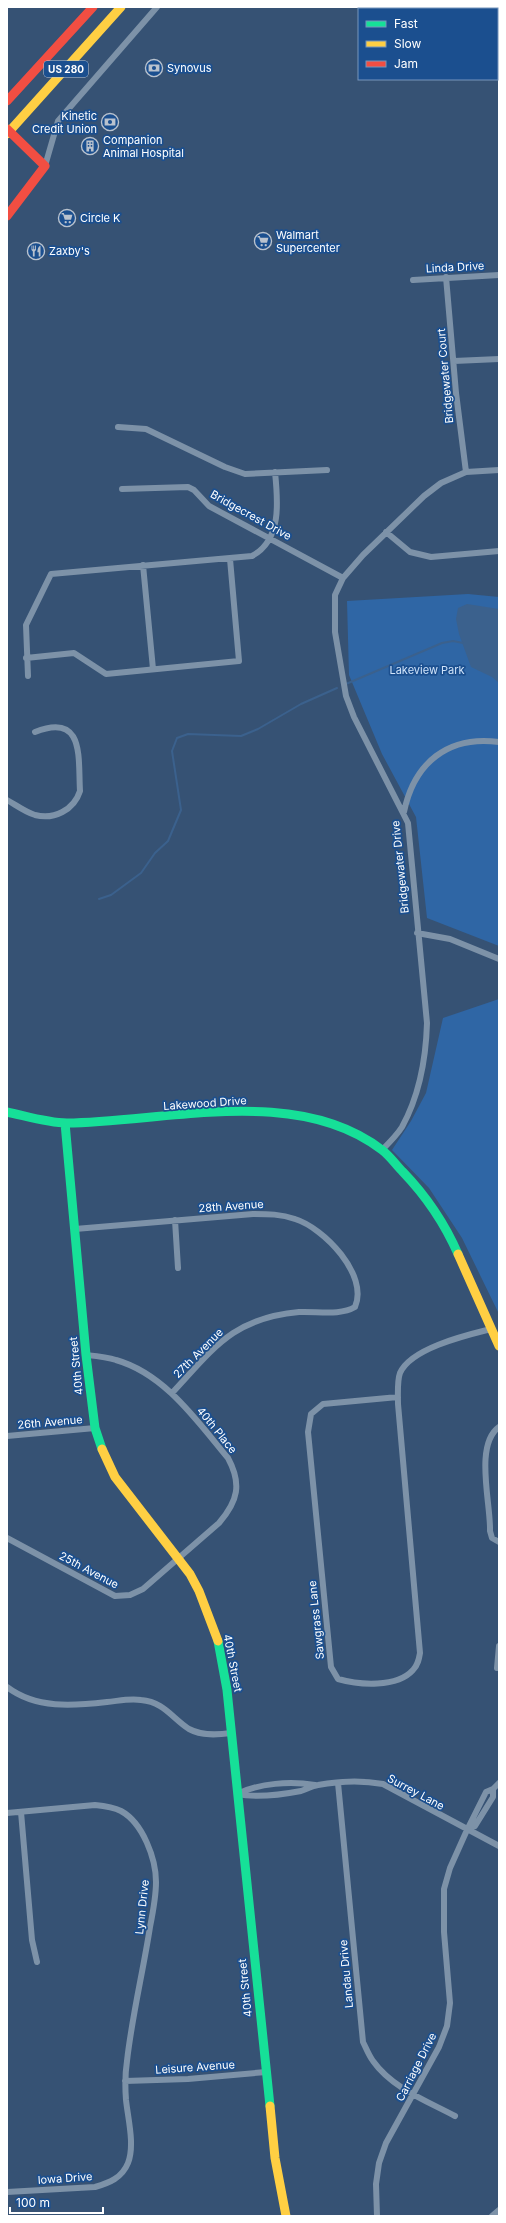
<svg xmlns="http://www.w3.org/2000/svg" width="506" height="2223" font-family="Inter,sans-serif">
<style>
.green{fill:#2f66a5}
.water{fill:#3b618d}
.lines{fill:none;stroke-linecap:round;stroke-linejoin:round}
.stream{stroke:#3b618d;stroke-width:2}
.street{stroke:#7d92a8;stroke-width:6}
.fast{stroke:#16e098;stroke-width:9}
.slow{stroke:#ffcf43;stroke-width:9}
.jam{stroke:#f24e42;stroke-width:9}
.labels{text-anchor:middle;stroke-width:3.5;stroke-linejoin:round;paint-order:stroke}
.shield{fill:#1b4f8f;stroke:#bbcadd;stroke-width:1}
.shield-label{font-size:10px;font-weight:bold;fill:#fff}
.poi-label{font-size:11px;fill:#fff;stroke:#1b4f8f;text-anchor:start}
.street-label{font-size:11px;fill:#fff;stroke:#1b4f8f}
.park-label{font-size:11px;fill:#cfe3fa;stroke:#1b4f8f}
</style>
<rect width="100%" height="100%" fill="#365274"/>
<!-- green -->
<path class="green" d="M468,594L499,597V946L427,918L416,817L382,754L349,675L347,601Z
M499,999V1314L462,1238L429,1188L392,1150L411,1121L426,1093L443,1018Z"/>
<!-- water -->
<path class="water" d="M467,604L499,609V683L492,677L471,667L459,634L456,619L458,608Z"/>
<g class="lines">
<!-- stream -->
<path class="stream" d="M346,684L442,643L453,641L463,643
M99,899L111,895L141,873L155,853L168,841L181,810L172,751L177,738L188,734L241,736L258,729L301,704L337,688"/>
<!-- street -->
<path class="street" d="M45,166L58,121L157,7
M446,277L456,393L466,472
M413,280L499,275
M454,361L499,359
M118,427L146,429L225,467L245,474L327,470
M122,489L188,487L194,490L209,506L343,578
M386,532L410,552L431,557L499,551
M143,565L153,669
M26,658L74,653L106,674L239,661L230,559
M28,676L26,625L51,574L252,556C282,540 278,501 275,472
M7,800C16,805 25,812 35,815C54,820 74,810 80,791C78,758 85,712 35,732
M404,812C414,763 448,735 499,742
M417,933L450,939L499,959
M382,1150C389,1143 397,1135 402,1127C419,1096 426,1057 427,1023L408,823L354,717L346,696L335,632V595L343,578L363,555L424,496L441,483L466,472L499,470
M175,1220L178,1268
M75,1229L253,1214C268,1214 281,1214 295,1219C324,1228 369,1275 355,1307C340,1316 317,1311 299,1312C233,1318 214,1348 172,1393
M398,1397L323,1404L311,1414L308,1432L331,1667L338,1679C359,1685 397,1688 413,1670C418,1665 419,1659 420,1653L398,1404C398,1395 397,1381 400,1373C411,1348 467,1335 491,1329
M499,1427C474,1445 491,1504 490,1531L492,1538L499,1542
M7,1436L95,1428
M7,1538L115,1596L130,1595L143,1589L219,1523C238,1501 242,1484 228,1458C197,1421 165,1374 116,1360C107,1357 96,1356 86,1355
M497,1668L499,1646
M7,1687C36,1709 73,1706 107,1702C118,1701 130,1698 141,1700C164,1702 172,1718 189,1729C202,1736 217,1735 231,1733
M338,1783L363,2042C366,2048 369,2056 373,2061C392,2088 427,2101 455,2116
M237,1794C257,1798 280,1795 301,1791C307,1789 312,1786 318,1785C339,1781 362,1780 383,1784L499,1846
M237,1794C260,1783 290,1781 315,1785
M21,1812L32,1940L37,1962
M7,1813L95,1805C105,1806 113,1807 121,1811C143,1823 156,1859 156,1882C156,1897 153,1912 150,1927C143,1972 132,2016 127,2061C125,2074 125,2087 126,2100C128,2119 135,2145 128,2163C122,2178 109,2183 95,2187L7,2192
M467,1830L486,1792L493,1789
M125,2081L188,2079L266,2072
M377,2216L376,2184L379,2163L386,2143L439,2047L447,2026L450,2003L444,1932V1889L450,1868L467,1830L475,1826L493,1797V1789L499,1783
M492,2216L499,2210"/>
<!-- fast -->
<path class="fast" d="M7,1112C26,1116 47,1123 67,1123C165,1122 297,1084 382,1150C390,1156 396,1165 403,1172C427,1197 444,1222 458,1254
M65,1123L86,1355L95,1428L102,1449
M218,1641L227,1690L270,2106"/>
<!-- slow -->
<path class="slow" d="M7,134L121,7
M458,1254L499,1346
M102,1449L115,1477L190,1574L199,1591L218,1641
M270,2106L275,2158L286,2216"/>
<!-- jam -->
<path class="jam" d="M7,101L93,7
M7,129L45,166L7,216"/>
</g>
<!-- icons -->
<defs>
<g id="bank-ring" transform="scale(0.9)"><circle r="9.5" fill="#1b4f8f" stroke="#b9c2ce" stroke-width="1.5"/><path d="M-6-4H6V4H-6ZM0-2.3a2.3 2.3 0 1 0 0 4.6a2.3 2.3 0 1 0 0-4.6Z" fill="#b9c2ce"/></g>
<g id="building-ring" transform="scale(0.9)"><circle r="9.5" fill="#1b4f8f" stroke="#b9c2ce" stroke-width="1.5"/><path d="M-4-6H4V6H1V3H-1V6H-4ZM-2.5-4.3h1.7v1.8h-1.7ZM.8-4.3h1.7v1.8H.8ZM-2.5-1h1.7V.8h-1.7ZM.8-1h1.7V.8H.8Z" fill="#b9c2ce"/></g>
<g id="supermarket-ring" transform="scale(0.9)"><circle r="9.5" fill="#1b4f8f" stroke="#b9c2ce" stroke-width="1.5"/><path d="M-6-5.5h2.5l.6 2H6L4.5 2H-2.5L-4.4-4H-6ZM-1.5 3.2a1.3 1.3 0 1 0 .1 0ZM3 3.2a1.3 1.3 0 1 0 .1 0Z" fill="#b9c2ce"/></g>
<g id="restaurant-ring" transform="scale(0.9)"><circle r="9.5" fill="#1b4f8f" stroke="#b9c2ce" stroke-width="1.5"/><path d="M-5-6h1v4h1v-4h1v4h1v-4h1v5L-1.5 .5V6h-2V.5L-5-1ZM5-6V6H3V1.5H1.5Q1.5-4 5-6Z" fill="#b9c2ce"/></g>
</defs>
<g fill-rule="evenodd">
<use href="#bank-ring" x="154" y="68"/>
<use href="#bank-ring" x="110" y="122"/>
<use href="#building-ring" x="90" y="146"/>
<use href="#supermarket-ring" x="67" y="218"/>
<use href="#supermarket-ring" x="263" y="241"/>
<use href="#restaurant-ring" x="36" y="251"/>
</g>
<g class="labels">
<!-- shield labels -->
<rect class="shield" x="44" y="61" width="44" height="16" rx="3"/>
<g class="shield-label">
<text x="66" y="73">US 280</text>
</g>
<!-- poi labels -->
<g class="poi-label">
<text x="167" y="72">Synovus</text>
<text x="97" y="120" text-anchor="end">Kinetic<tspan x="97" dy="13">Credit Union</tspan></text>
<text x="103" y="144">Companion<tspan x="103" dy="13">Animal Hospital</tspan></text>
<text x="80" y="222">Circle K</text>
<text x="276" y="239">Walmart<tspan x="276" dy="13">Supercenter</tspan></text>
<text x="49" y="255">Zaxby's</text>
</g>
<!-- street labels -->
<g class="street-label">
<text transform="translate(455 267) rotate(-3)" y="4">Linda Drive</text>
<text transform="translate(445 376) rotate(-95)" y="4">Bridgewater Court</text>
<text transform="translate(251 515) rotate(29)" y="4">Bridgecrest Drive</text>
<text transform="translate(400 867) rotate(-96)" y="4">Bridgewater Drive</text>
<text transform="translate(205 1103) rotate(-4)" y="4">Lakewood Drive</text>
<text transform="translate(231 1206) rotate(-4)" y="4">28th Avenue</text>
<text transform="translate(198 1353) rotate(-45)" y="4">27th Avenue</text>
<text transform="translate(76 1366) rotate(-96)" y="4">40th Street</text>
<text transform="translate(50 1422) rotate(-5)" y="4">26th Avenue</text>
<text transform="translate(217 1430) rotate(51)" y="4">40th Place</text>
<text transform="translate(89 1570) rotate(28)" y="4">25th Avenue</text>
<text transform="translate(316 1620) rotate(-96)" y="4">Sawgrass Lane</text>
<text transform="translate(233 1663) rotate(79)" y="4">40th Street</text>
<text transform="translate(416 1792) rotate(28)" y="4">Surrey Lane</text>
<text transform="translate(142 1907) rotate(-84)" y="4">Lynn Drive</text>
<text transform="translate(346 1974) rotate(-95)" y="4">Landau Drive</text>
<text transform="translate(245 1988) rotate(-96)" y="4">40th Street</text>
<text transform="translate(195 2067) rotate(-4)" y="4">Leisure Avenue</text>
<text transform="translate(416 2067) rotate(-63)" y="4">Carriage Drive</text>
<text transform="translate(65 2178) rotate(-4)" y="4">Iowa Drive</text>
</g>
<!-- park labels -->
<g class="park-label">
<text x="427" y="674">Lakeview Park</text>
</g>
</g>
<!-- border -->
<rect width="506" height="2223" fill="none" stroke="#ffffff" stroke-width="16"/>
<!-- legend -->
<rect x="358" y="8" width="140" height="72" fill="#1b4f8f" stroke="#7695bc"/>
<rect x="366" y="21" width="20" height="6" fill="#16e098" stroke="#7695bc"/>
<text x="394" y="28" font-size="12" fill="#ffffff">Fast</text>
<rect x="366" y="41" width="20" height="6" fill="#ffcf43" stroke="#7695bc"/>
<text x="394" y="48" font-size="12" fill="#ffffff">Slow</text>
<rect x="366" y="61" width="20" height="6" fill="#f24e42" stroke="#7695bc"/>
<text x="394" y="68" font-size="12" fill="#ffffff">Jam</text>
<!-- scale -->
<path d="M10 2207v6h93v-6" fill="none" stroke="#ffffff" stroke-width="2"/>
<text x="16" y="2207" font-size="12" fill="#ffffff" stroke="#1b4f8f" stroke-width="3" paint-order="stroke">100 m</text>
</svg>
